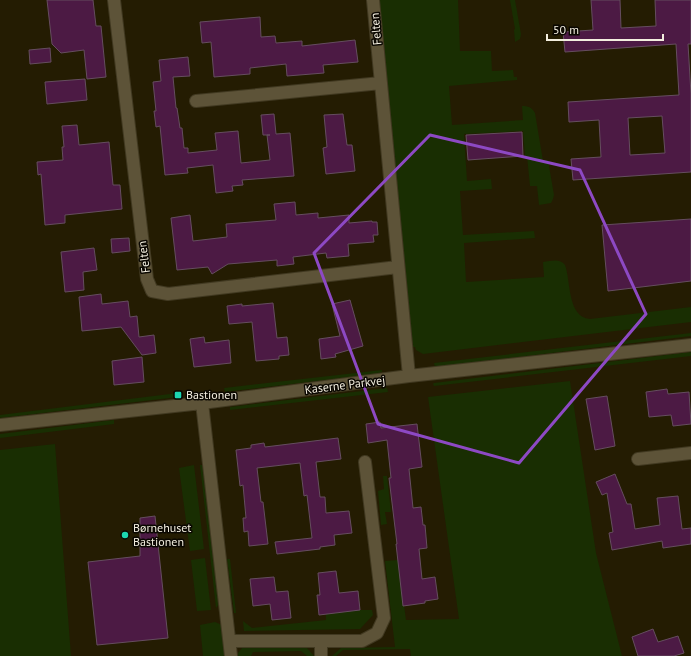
<svg xmlns="http://www.w3.org/2000/svg" width="691" height="656" font-family="'PT Sans',sans-serif">
<style>
.green{fill:#192e02}
.building{fill:#4c1a44;stroke:#654d5f;fill-rule:evenodd}
.lines{fill:none;stroke-linecap:round;stroke-linejoin:round}
.minor-casing{stroke:#413921;stroke-width:14}
.minor{stroke:#5d5338;stroke-width:12}
.marked{fill:none;stroke:#8d49c4;stroke-width:3;stroke-linejoin:round}
.poi-dot{fill:#1cd5b1;stroke:#0a0701;stroke-width:1.5}
.labels{text-anchor:middle;stroke-width:3;stroke-linejoin:round;paint-order:stroke}
.street-label{font-size:12px;fill:#f3eedf;stroke:#0a0701}
.poi-label{font-size:12px;fill:#f3eedf;stroke:#0a0701;text-anchor:start}
</style>
<rect width="100%" height="100%" fill="#241c02"/>
<!-- green -->
<path class="green" d="M379,0H458L460,51H491L492,71L513,70L514,77H517V80L449,86L452,125L523,120L522,106C528,106 532,107 535,113L543,161L548,160L554,195L553,199L551,203L539,205L537,186H530L527,156H525L523,131L464,134L467,181L491,179L492,189L460,191L463,235L534,231L535,238L464,243L466,282L544,277L543,262C551,261 560,258 565,265C571,281 567,317 590,319L691,307V322L423,354L416,350L415,347H412Z
M510,0H515L521,34L520,39L515,42L514,30L515,29Z
M691,333V336L435,367L434,363Z
M691,352V356L434,386L433,384L434,383Z
M382,370V372L376,374L225,392L224,388Z
M570,381L596,553L622,656H411L410,649L343,650L336,656H332L341,648L395,647L385,561L398,560L406,620L459,619L428,397Z
M387,388L388,392L230,410V407Z
M178,393V397L0,418V415Z
M114,420V424L0,438V434Z
M55,444L71,656H0V450Z
M194,465L204,549L190,551L179,468Z
M200,465H202L204,469L219,604L216,608Z
M383,476H387L391,512H385L387,524L381,525L378,491L384,489Z
M205,558L211,610L197,611L191,560Z
M227,559H230L236,613H234Z
M360,610H372L373,615L360,629L244,631L243,621L252,628L326,620V614Z
M215,622L222,625L226,656H203L200,625Z
M242,648H307L314,656H307L301,651L253,652L251,656H238V653Z"/>
<!-- building -->
<path class="building" d="M47,0H93L96,26H101L106,77L87,79L84,50L61,53L52,44Z
M591,0H620L621,28L656,26L655,0H691V44H688L691,94V172L573,180L571,159L601,157L599,120L569,122L568,102L679,95L676,44L565,52L563,32L593,30ZM662,116L665,153L630,155L628,118Z
M260,17L261,37L275,36L276,43L302,41V46L355,40L358,62L323,65L324,73L287,76L286,64L250,68V74L214,77L211,42L202,43L200,22Z
M50,48L51,62L30,64L29,50Z
M188,57L190,76L173,77L176,108H177L180,128H182L184,148H188V153L217,150L215,133L238,131L241,163L270,160L267,135H270H263L261,115L274,114L276,134L290,133L294,176L242,180L243,185L232,186L233,191L216,193L213,165L187,168L188,173L165,175L160,126L156,127L154,111H156L153,82L161,81L159,60Z
M85,79L87,100L47,104L45,82Z
M343,114L347,145H352L355,171L326,174L323,148L327,147L324,115Z
M77,125L79,145L109,142L113,185H120L122,209L65,215V223L45,225L41,174L38,175L37,162L63,160L62,147H64L62,126Z
M522,132L523,156L468,160L466,135Z
M295,202L296,215L318,213V218L349,215V223L372,221V222H377L378,235H373L374,242L348,244L349,256L327,258L326,253L293,257L294,264L277,266V260L228,264L212,274L208,267L177,270L171,218L190,215L193,241L227,237L226,224L276,220L274,204Z
M691,219V281L608,291L602,225Z
M129,238L130,251L112,253L111,239Z
M94,248L97,270L83,272L84,290L65,292L61,252Z
M101,294L102,304L128,301L130,317L137,316L139,337L154,335L156,353L142,355L121,327L82,331L79,297Z
M350,300L363,346L335,354L336,357L321,359L319,339L340,336L332,304Z
M273,303L277,338L287,337L289,355L279,356V359L256,361L252,322L229,324L227,306L242,304V306Z
M204,337L205,343L229,340L231,363L194,367L190,339Z
M142,357L144,382L114,385L112,361Z
M667,389L668,394L689,392L691,424L673,426L671,415L649,417L646,392Z
M607,396L615,446L595,450L586,399Z
M380,422L381,428L417,424L422,467L409,469L413,508L421,507L423,525H425L427,548L419,549L422,579L435,577L438,599L425,601V603L403,606L396,544H397L389,478H391L387,440L368,443L366,424Z
M338,438L341,459L316,462L320,497H325L326,513L349,511L352,533L334,535L335,545L320,547V549L277,554L275,542L312,538L307,495L304,496L300,463L257,468L261,502H263L268,544L249,546L248,531L244,532L243,518H246L243,485L240,486L236,450L251,448V445L264,443L265,447Z
M615,474L627,504H631L635,529L660,525L657,498L678,496L682,529L691,528V544L663,548L662,541L612,550L609,533L613,532L607,493L602,495L596,482Z
M155,516L168,638L97,645L88,562L140,556V518Z
M336,571L339,593L358,591L360,610L319,615L317,595H320L318,573Z
M274,577L276,592L288,591L291,618L272,620L270,604L253,606L250,579Z
M653,629L658,642L678,636L684,653L674,656H638L632,637Z"/>
<g class="lines">
<!-- minor casing -->
<g class="minor-casing">
<path id="minor" d="M114,0L147,279L152,291L168,294L398,267
M373,0L409,376
M196,101L381,83
M202,403L231,656
M0,425L202,403L409,376L691,345
M638,459L691,453
M230,641H362L377,633L384,618L365,462
M321,641V656"/>
</g>
<!-- minor -->
<use href="#minor" class="minor"/>
</g>
<!-- marked area -->
<path class="marked" d="M430,135L580,170L646,314L519,463L378,424L314,253Z"/>
<!-- markers -->
<g class="poi-dot">
<rect x="174" y="391" width="8" height="8" rx="2"/>
<circle cx="125" cy="535" r="4"/>
</g>
<g class="labels">
<!-- street labels -->
<g class="street-label">
<text transform="translate(376 29) rotate(-95)" y="4">Felten</text>
<text transform="translate(144 257) rotate(-97)" y="4">Felten</text>
<text transform="translate(345 385) rotate(-7)" y="4">Kaserne Parkvej</text>
</g>
<!-- poi labels -->
<g class="poi-label">
<text x="186" y="399">Bastionen</text>
<text x="133" y="532">Børnehuset<tspan x="133" dy="14">Bastionen</tspan></text>
</g>
</g>
<!-- scale -->
<path d="M547 34v6h116v-6" fill="none" stroke="#f3eedf" stroke-width="2"/>
<text x="553" y="34" font-size="12" fill="#f3eedf" stroke="#0a0701" stroke-width="3" paint-order="stroke">50 m</text>
</svg>
